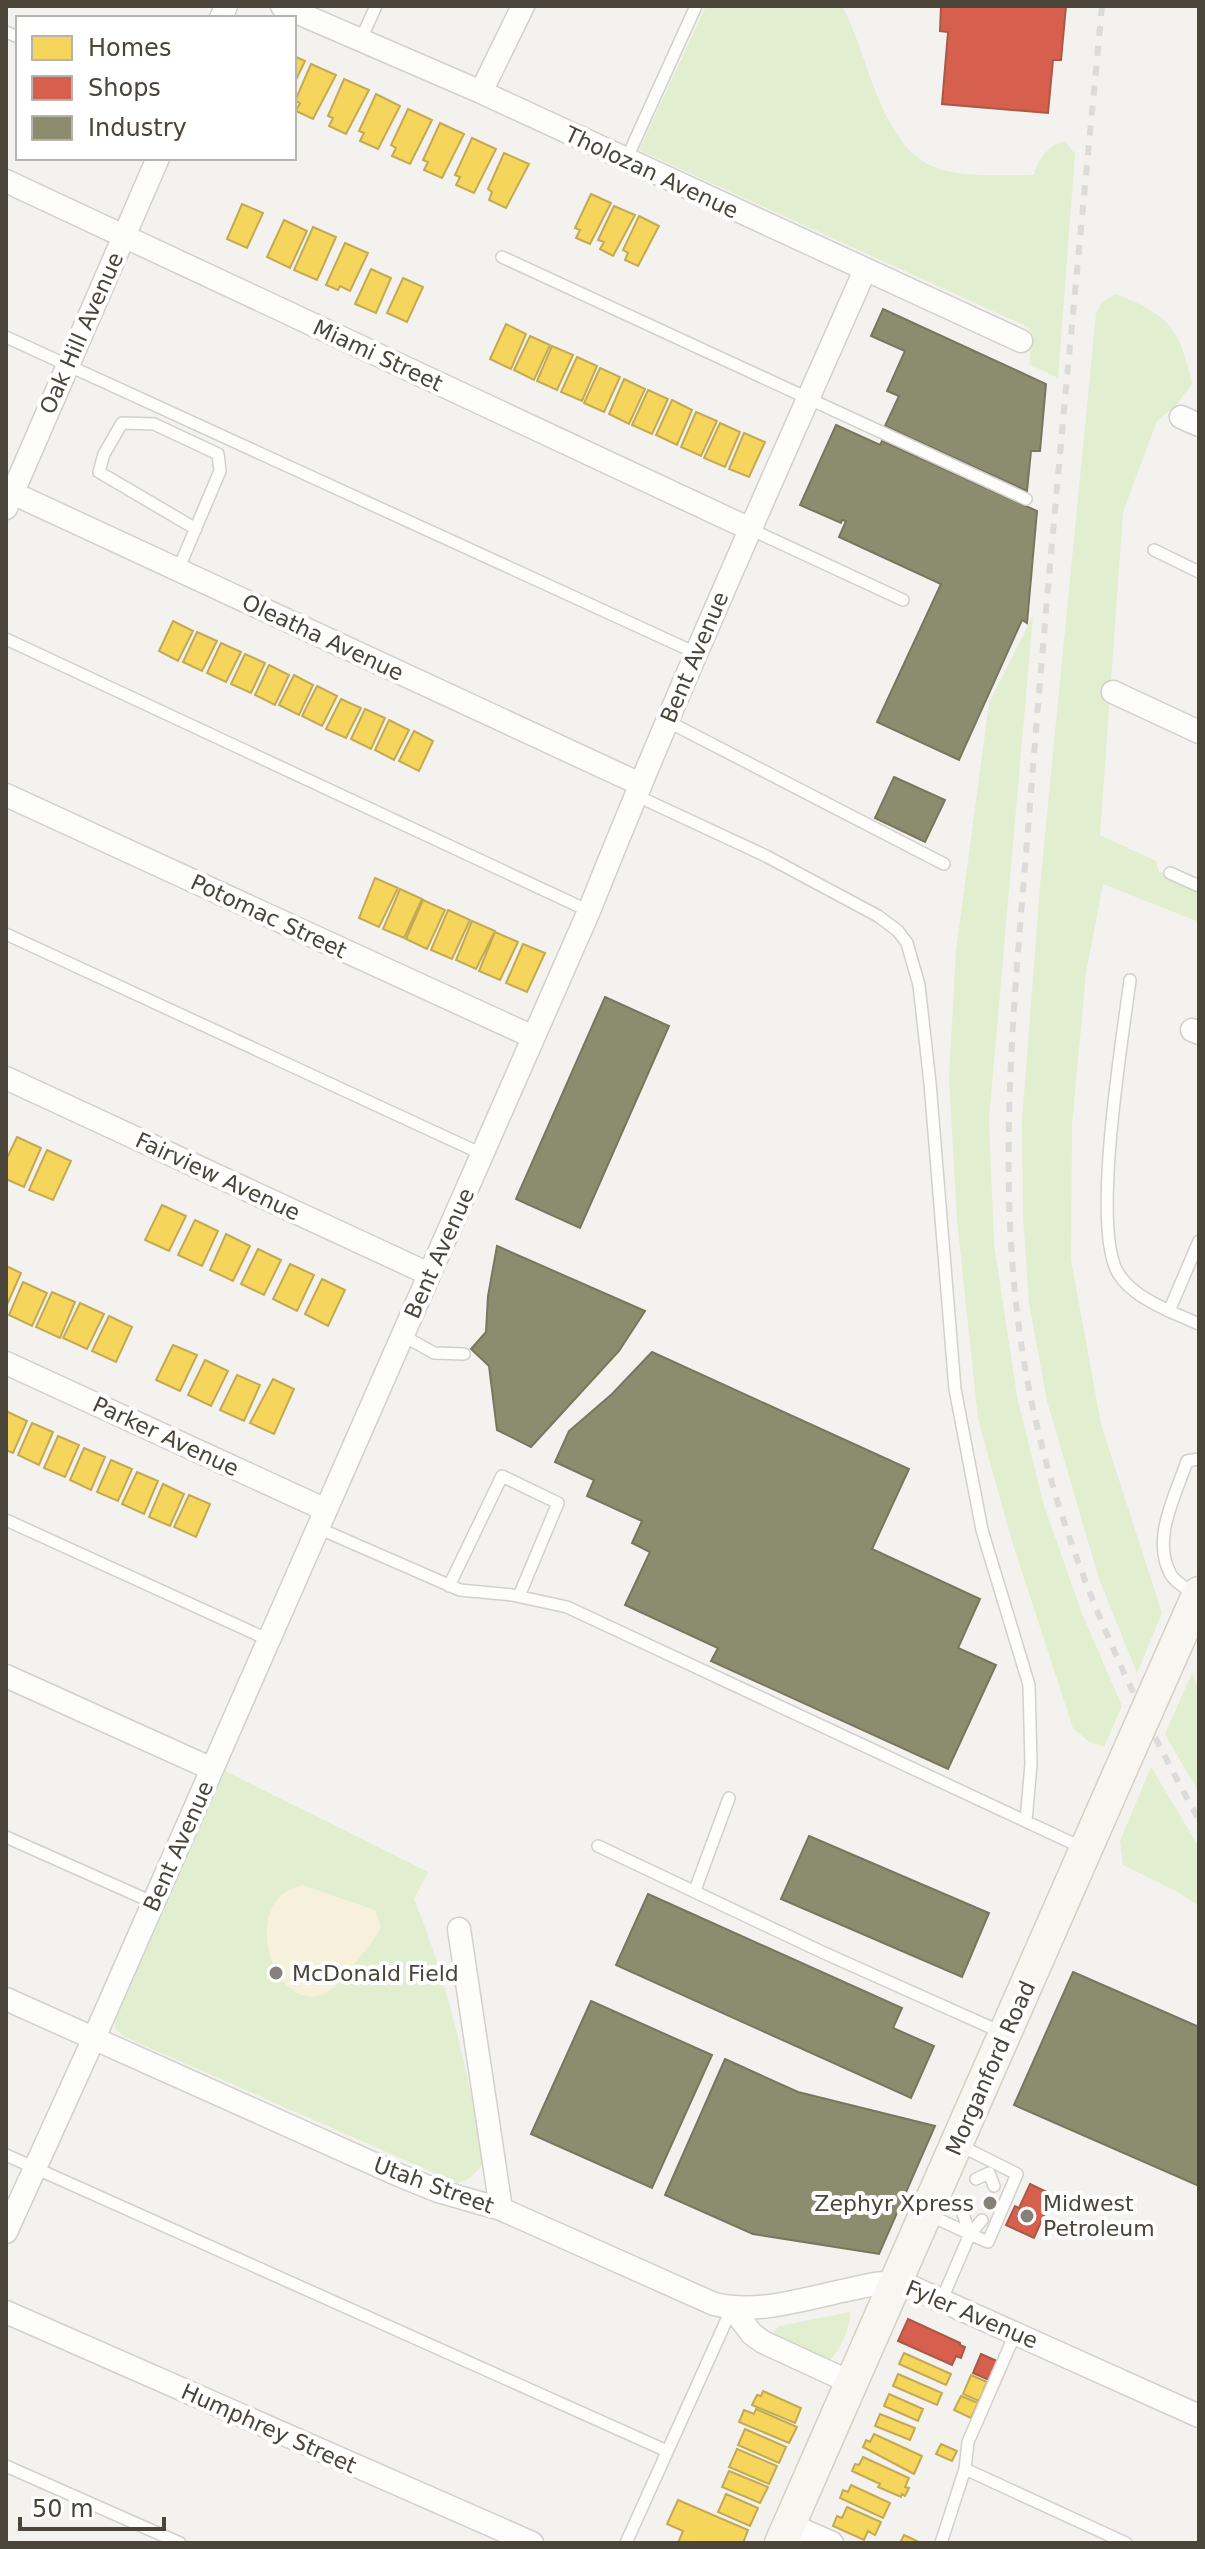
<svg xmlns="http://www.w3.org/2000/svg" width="1205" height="2549" font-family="'DejaVu Sans',sans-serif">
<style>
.green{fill:#e1eecf}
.sand{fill:#f7f0da}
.homes{fill:#f6d55c;stroke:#c3aa52;stroke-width:2}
.shops{fill:#d6604d;stroke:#ac5847;stroke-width:2}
.industry{fill:#8c8c6e;stroke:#78765e;stroke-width:2}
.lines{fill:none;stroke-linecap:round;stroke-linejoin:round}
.lane-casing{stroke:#d2d0cb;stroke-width:14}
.street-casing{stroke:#d2d0cb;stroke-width:25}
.secondary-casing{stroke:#d3cfc5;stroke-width:35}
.lane{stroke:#fdfdfc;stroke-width:11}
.street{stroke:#fdfdfc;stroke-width:22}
.secondary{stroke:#f7f6f1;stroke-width:32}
.rail{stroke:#dbdbda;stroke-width:6;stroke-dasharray:10 10;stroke-linecap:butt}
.secondary-bridge-casing{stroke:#d3cfc5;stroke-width:35;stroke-linecap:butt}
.secondary-bridge{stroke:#f7f6f1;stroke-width:32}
.poi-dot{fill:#868178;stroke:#fff;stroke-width:3}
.labels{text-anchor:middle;stroke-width:8;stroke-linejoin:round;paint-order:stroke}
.street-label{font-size:22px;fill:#4b4439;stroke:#fff}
.poi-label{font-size:22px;fill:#4b4439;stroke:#fff;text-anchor:start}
</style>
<rect width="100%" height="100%" fill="#f4f2ee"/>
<!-- green -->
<path class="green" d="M706,6H842C871,58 880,157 947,171C976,177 1006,175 1034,175C1038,160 1048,145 1065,141L1075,154L1058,378L1029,364L1032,335L1028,327L639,150Z
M1116,294C1169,315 1180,328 1192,384L1176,405L1157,421L1123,512L1100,835L1156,861L1159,872L1199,891V922L1103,884L1086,973L1072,1125L1071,1260L1101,1424L1162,1613L1137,1673L1099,1579L1047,1401L1029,1303L1023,1217L1022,1120L1040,886L1096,314L1103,301Z
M1033,615L989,1119L994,1244L1017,1396L1044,1506L1083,1616L1122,1706L1104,1747L1088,1741L1073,1728L1011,1538L978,1419L957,1220L949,1077L956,951L989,703Z
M1192,1673L1199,1690V1793L1165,1734Z
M1151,1767L1199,1847V1906L1174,1890L1123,1865L1120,1841Z
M225,1771L428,1872L414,1899C449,1984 467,2071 484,2161C480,2170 466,2183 457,2183L125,2037L115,2028L116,2019Z
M850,2312C851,2327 839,2354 827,2362L776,2339L774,2331L779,2326Z"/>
<!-- sand -->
<path class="sand" d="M303,1885L375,1910L381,1927C374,1940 365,1951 356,1962C347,1973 338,1986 326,1993C274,2019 235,1899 303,1885Z"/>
<!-- homes -->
<path class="homes" d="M294,56L305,61L294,84Z
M311,64L336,75L313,119L296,111L300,103L295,101Z
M344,79L369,90L346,134L329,126L333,118L328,116Z
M376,94L400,106L378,149L360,141L364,133L359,131Z
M408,109L432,120L410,164L392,156L396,148L391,145Z
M440,123L464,134L442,178L424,170L428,162L423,160Z
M472,138L496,149L474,193L456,185L460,177L455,175Z
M504,153L529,164L506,208L489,200L492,192L488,189Z
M591,194L611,203L590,244L576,238L580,230L575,228Z
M242,204L263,213L247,248L227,239Z
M614,206L635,215L613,256L600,249L604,242L598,240Z
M639,216L659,226L638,266L625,260L628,253L623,250Z
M284,220L307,231L290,268L267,257Z
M313,227L336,237L317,280L294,270Z
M345,243L368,253L350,291L340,286L338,290L326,285Z
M371,269L391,278L376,313L355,304Z
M403,278L423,287L407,322L387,313Z
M506,324L526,334L511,369L490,359Z
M530,336L550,345L534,380L514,370Z
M552,346L573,355L557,390L537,381Z
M577,357L597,366L582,401L561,392Z
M600,368L620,377L604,412L584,403Z
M624,379L645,389L629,424L609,414Z
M648,390L668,399L652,434L632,425Z
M672,400L692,410L677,445L656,435Z
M696,412L717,421L701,456L681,447Z
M720,423L740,432L725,467L704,458Z
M744,433L765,442L749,477L729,469Z
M173,621L193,631L178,661L159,651Z
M197,632L217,641L202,671L183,662Z
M221,643L241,652L226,682L207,673Z
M245,654L265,663L251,693L231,684Z
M269,665L289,675L275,705L255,695Z
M294,675L313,685L299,715L279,705Z
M317,686L337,696L322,726L302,716Z
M341,699L361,708L346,738L326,729Z
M365,709L385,718L371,749L351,739Z
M389,720L409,730L394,760L375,750Z
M414,731L433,741L419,771L399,761Z
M375,878L398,888L379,927L359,918Z
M400,889L422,899L404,938L383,929Z
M423,900L445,910L427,949L406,939Z
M448,910L470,920L452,959L431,950Z
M472,921L495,931L476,969L456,960Z
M495,932L518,942L500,980L479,971Z
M523,944L545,953L527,992L506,983Z
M17,1137L41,1148L24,1187L6,1179V1160Z
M47,1150L71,1161L53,1200L29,1190Z
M162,1205L186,1216L169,1251L145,1240Z
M195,1220L218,1231L202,1266L178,1255Z
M226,1234L250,1246L233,1281L210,1270Z
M258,1249L281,1260L264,1295L241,1284Z
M290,1264L314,1275L297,1311L273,1299Z
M6,1266L21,1273L6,1307Z
M322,1279L345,1290L328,1326L305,1314Z
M23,1282L47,1293L32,1326L9,1315Z
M52,1292L75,1302L60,1338L36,1327Z
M80,1303L104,1314L87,1349L63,1338Z
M109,1316L132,1327L116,1362L92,1351Z
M173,1345L197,1355L180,1391L156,1380Z
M205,1360L228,1371L211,1406L188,1395Z
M237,1375L260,1385L244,1421L220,1410Z
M273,1379L294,1389L274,1434L250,1423Z
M6,1411L27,1421L13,1453L6,1450Z
M32,1423L53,1432L39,1465L18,1455Z
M58,1436L79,1445L65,1477L44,1468Z
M84,1448L105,1457L91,1490L70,1480Z
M111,1460L132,1469L118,1501L97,1492Z
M137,1472L158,1481L144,1514L122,1504Z
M163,1484L184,1494L170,1526L149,1517Z
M189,1495L210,1504L196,1537L174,1527Z
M904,2353L951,2374L946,2385L899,2364Z
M898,2374L942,2393L937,2405L893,2386Z
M971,2375L987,2382L979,2401L963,2394Z
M763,2391L801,2408L795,2423L752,2405L757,2395L761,2396Z
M889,2394L923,2409L918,2421L884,2406Z
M961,2396L978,2403L971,2418L954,2410Z
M756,2409L797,2427L789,2443L739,2422L744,2410L754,2414Z
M880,2414L915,2428L910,2440L875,2426Z
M745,2429L786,2447L779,2463L738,2445Z
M874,2434L922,2456L914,2474L863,2447L866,2440L870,2442Z
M941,2444L957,2451L952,2461L936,2454Z
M737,2449L777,2466L769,2484L729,2467Z
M863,2457L909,2478L905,2487L909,2488L905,2496L902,2494L901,2497L878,2487L880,2484L852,2471L855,2464L859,2465Z
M729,2471L768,2487L760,2503L722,2487Z
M851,2485L890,2503L883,2518L840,2498L843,2490L848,2492Z
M726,2494L758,2508L750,2526L718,2512Z
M678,2500L748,2530L743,2543H678L683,2531L667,2524Z
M847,2507L881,2522L875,2535L868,2531L864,2540L833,2526L837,2516L842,2518Z
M904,2535L921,2543H900Z"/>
<!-- shops -->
<path class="shops" d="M941,6H1066L1061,60H1053L1048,113L942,104L948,32L940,31Z
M1030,2184L1053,2195L1034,2238L1006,2225L1015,2206L1019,2208Z
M908,2319L960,2343V2345L965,2347L961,2358L956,2356L952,2365L898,2341Z
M981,2354L997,2361L989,2380L973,2373Z"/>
<!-- industry -->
<path class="industry" d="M883,309L1046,384L1040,451H1031L1027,491L885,426L899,396L887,391L905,351L871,336Z
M836,425L880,445L882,441L1037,511L1027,623L1022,620L959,760L877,722L941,584L839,537L846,521L842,520L841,523L800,505Z
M894,777L945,800L925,842L875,818Z
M605,997L669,1026L580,1228L516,1199Z
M497,1246L645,1311L619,1351L531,1447L497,1430L489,1366L471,1349L486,1332L488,1296Z
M652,1352L909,1469L872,1549L980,1599L958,1648L996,1665L948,1769L711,1661L718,1648L625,1605L650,1552L632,1543L642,1521L587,1496L594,1480L555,1462L569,1431L612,1394Z
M809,1836L989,1913L962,1977L781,1899Z
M648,1894L902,2008L893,2028L934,2046L911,2098L616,1965Z
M1073,1972L1199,2027V2186L1014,2105Z
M591,2001L712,2055L652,2188L531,2134Z
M725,2059L798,2092L935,2126L879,2254L753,2234L665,2195Z"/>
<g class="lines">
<!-- lane casing -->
<g class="lane-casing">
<path id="lane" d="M6,32L18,37
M361,39L376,6
M626,160L696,6
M502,257L1026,499
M6,337L696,653
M750,529L903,600
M1154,550L1199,572
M178,570L220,471L218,454L154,424L122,423L104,454L99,472L196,529
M6,639L589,911
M667,721L944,864
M635,795L766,856L878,916L898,931L907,943L919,985L930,1083L955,1389L982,1530L1029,1685L1031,1764L1026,1821
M1170,873L1199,886
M6,934L482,1154
M1130,980C1123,1036 1089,1236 1120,1276C1132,1293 1151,1302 1169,1311
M1199,1241L1169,1311L1199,1324
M402,1335L434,1353L464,1354
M6,1520L269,1640
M318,1528L460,1590L512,1595L567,1607L1085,1849
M449,1586L502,1476L558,1503L519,1596
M1195,1595C1188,1589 1176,1583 1171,1575C1151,1539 1175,1497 1187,1461L1199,1459
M6,1837L152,1902
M598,1846L822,1952L1001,2032
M695,1890L729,1798
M957,2144L1017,2174L988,2242L970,2234
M6,2155L667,2451
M976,2179L989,2173L994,2186
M962,2211L970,2234L982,2220
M929,2215L970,2234L942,2299
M1016,2332L968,2442L965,2469L1126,2543
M6,2466L180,2543
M626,2543L732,2308
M941,2543L965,2469"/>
</g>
<!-- street casing -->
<g class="street-casing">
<path id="street" d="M282,6L481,92L1021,341
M221,18L226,6
M481,92L523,6
M6,181L750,529
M1181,417L1199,425
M6,490L640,784
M6,508L158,158
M1113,692L1199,732
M6,795L533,1037
M1192,1030L1199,1033
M6,1078L429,1274
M6,1363L326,1510
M6,1676L212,1769
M459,1929L501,2209
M6,1999L401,2176L438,2191L501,2209L714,2304C760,2315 806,2298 851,2289C870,2285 888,2280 907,2285L1199,2416
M6,2232L94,2038L589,911C675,695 771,483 865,270
M732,2308L752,2334L763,2342L852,2383
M6,2312L532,2543
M789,2524L832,2543"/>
</g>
<!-- secondary casing -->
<g class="secondary-casing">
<path id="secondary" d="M1176,1645L1199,1593
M781,2543L1118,1776"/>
</g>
<!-- lane -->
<use href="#lane" class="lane"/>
<!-- street -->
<use href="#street" class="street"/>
<!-- secondary -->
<use href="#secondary" class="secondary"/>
<!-- rail -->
<path class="rail" d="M1102,6C1077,272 1051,538 1030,804C1015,998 991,1196 1029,1389C1059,1542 1124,1684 1199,1820"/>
<!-- secondary-bridge casing -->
<g class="secondary-bridge-casing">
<path id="secondary-bridge" d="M1118,1776L1176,1645"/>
</g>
<!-- secondary-bridge -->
<use href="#secondary-bridge" class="secondary-bridge"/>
</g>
<!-- markers -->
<g class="poi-dot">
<circle cx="276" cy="1973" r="8"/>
<circle cx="990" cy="2203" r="8"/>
<circle cx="1027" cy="2216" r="8"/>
</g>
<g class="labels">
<!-- street labels -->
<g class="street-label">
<text transform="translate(652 172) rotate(25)" y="8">Tholozan Avenue</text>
<text transform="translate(81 333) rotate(-66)" y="8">Oak Hill Avenue</text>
<text transform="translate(378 355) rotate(25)" y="8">Miami Street</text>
<text transform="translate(323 637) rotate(25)" y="8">Oleatha Avenue</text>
<text transform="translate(694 657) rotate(-67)" y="8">Bent Avenue</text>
<text transform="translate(269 916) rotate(25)" y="8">Potomac Street</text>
<text transform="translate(218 1176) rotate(25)" y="8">Fairview Avenue</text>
<text transform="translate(439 1253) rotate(-66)" y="8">Bent Avenue</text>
<text transform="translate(166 1436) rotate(25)" y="8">Parker Avenue</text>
<text transform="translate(178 1846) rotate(-66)" y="8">Bent Avenue</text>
<text transform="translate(990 2068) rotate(-66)" y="8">Morganford Road</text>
<text transform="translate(434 2185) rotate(20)" y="8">Utah Street</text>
<text transform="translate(972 2314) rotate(23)" y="8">Fyler Avenue</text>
<text transform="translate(269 2428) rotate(24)" y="8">Humphrey Street</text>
</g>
<!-- poi labels -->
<g class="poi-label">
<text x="292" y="1981">McDonald Field</text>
<text x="974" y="2211" text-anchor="end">Zephyr Xpress</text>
<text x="1043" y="2211">Midwest<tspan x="1043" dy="25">Petroleum</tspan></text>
</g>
</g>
<!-- border -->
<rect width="1205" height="2549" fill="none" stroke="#4b4439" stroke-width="16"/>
<!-- legend -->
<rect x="16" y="16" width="280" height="144" fill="#ffffff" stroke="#b7b4b0" stroke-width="2"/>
<rect x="32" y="36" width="40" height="24" fill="#f6d55c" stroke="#b7b4b0" stroke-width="2"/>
<text x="88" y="56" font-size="24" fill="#4b4439">Homes</text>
<rect x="32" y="76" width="40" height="24" fill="#d6604d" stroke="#b7b4b0" stroke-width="2"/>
<text x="88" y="96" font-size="24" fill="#4b4439">Shops</text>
<rect x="32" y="116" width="40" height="24" fill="#8c8c6e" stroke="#b7b4b0" stroke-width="2"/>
<text x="88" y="136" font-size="24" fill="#4b4439">Industry</text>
<!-- scale -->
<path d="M20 2517v12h144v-12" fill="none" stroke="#4b4439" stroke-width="4"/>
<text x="32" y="2517" font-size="24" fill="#4b4439" stroke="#ffffff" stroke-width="6" paint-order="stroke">50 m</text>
</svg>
